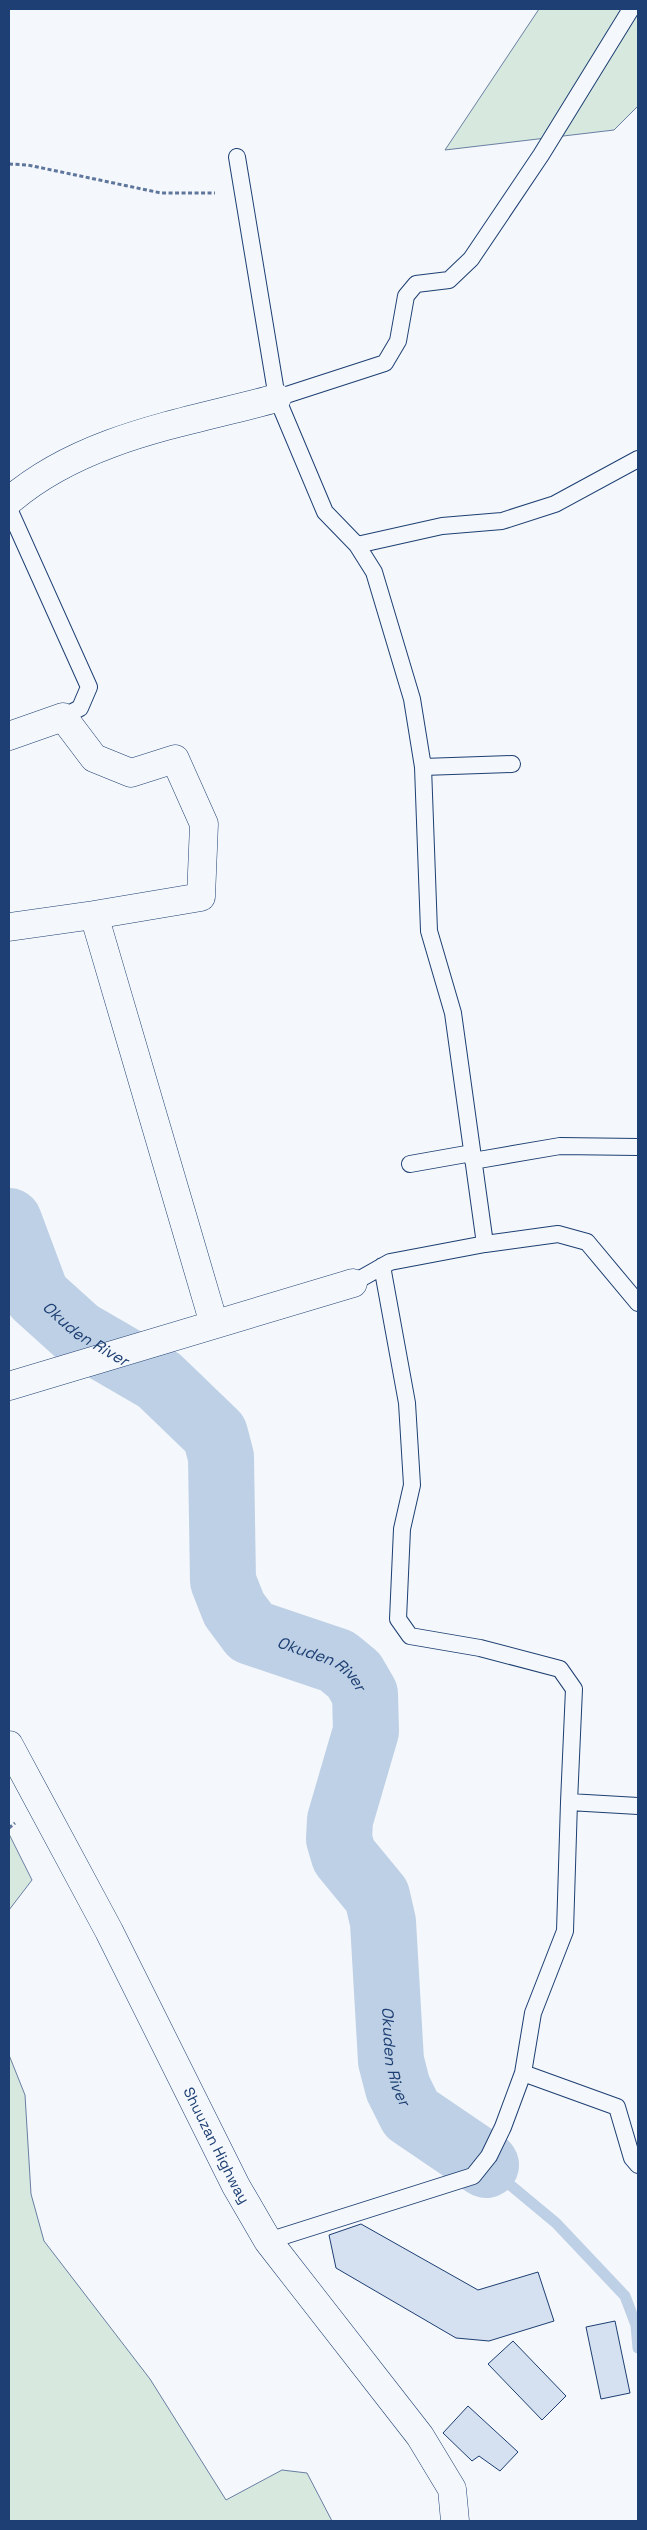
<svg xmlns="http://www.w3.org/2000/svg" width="647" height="2530" font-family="'Space Grotesk',sans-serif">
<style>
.green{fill:#d7e8df;stroke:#687fa3}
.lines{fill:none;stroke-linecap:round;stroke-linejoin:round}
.stream{stroke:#bed0e5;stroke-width:11}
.river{stroke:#bed0e5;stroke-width:66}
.building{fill:#d5e0f0;stroke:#1d3f73}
.lane-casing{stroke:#1d3f73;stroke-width:18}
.street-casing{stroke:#1d3f73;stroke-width:29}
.highway-casing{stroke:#1d3f73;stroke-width:29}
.path{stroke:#5e769c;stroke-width:3;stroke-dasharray:4 2.5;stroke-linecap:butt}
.lane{stroke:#f4f7fb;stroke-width:16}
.street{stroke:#f4f7fb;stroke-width:28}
.highway{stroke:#f4f7fb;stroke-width:28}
.labels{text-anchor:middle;stroke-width:4;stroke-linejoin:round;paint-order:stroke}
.street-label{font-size:15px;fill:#1d3f73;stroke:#f4f7fb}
.water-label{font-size:16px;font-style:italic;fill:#1d3f73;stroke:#f4f7fb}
</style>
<rect width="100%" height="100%" fill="#f4f7fb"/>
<!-- green -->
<path class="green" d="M539,9H638V106L614,130L445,150Z
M9,1834L32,1880L9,1910Z
M9,2055L25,2095L31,2194L44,2241L150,2379L226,2500L282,2470L307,2473L332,2521H9Z"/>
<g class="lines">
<!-- stream -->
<path class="stream" d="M486,2165L556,2223L625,2296L636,2325L638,2348"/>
<!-- river -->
<path class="river" id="s1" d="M9,1221L37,1296L78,1333L159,1380L215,1434L221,1457L223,1581L234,1609L251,1632L337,1661L354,1675L365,1694L366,1731L340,1820L339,1839L344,1856L377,1896L383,1922L391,2061L398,2088L411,2114L486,2165"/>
</g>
<!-- building -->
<path class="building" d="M361,2224L478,2290L538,2272L554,2321L489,2341L456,2338L336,2268L329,2235Z
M615,2321L630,2393L601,2399L586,2327Z
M513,2341L566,2396L542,2420L488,2364Z
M468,2406L518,2452L500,2471L479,2456L472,2461L443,2433Z"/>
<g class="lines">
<!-- lane casing -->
<g class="lane-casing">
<path id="lane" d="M237,157L277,398L325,512L357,545L374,572L412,699L423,767L429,931L453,1013L485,1244
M277,398L385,363L398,341L406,296L416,284L449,280L471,259L541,155L631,9
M9,509L89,687L80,708L63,717
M357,545L442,526L502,521L555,504L638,459
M423,767L512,764
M473,1161L560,1146L638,1147
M410,1164L472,1153
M382,1266L407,1403L412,1485L402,1529L398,1619L410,1636L480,1648L560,1669L574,1689L569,1802
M353,1283L390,1262L485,1244L558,1234L587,1242L638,1303
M523,2073L617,2107L632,2158L638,2165
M268,2241L473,2176L489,2156L503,2127L523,2073L533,2013L565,1931L569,1802L638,1806"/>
</g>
<!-- street casing -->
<g class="street-casing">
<path id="street" d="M9,501C83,437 185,423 277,398
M9,736L63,717L94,758L131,773L175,759L204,824L201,897L94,915
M9,927L94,915L214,1324
M9,1386L353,1283"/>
</g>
<!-- highway casing -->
<g class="highway-casing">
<g id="highway">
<path id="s2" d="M9,1745L109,1931L236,2186L268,2241L420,2436L452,2489L455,2521"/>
</g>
</g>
<!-- path -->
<path class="path" d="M9,164L28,165L161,193H215
M9,1828L15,1823"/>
<!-- lane -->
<use href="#lane" class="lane"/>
<!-- street -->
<use href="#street" class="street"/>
<!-- highway -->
<use href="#highway" class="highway"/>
</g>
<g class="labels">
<!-- street labels -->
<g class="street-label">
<text dy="5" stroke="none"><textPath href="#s2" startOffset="451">Shuuzan Highway</textPath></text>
</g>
<!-- water labels -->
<g class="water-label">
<text dy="6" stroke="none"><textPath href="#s1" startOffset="142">Okuden River</textPath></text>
<text dy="6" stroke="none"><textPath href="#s1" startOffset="592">Okuden River</textPath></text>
<text dy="6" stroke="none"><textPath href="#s1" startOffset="1028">Okuden River</textPath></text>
</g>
</g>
<!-- border -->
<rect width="647" height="2530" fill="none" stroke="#1d3f73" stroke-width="20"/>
</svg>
